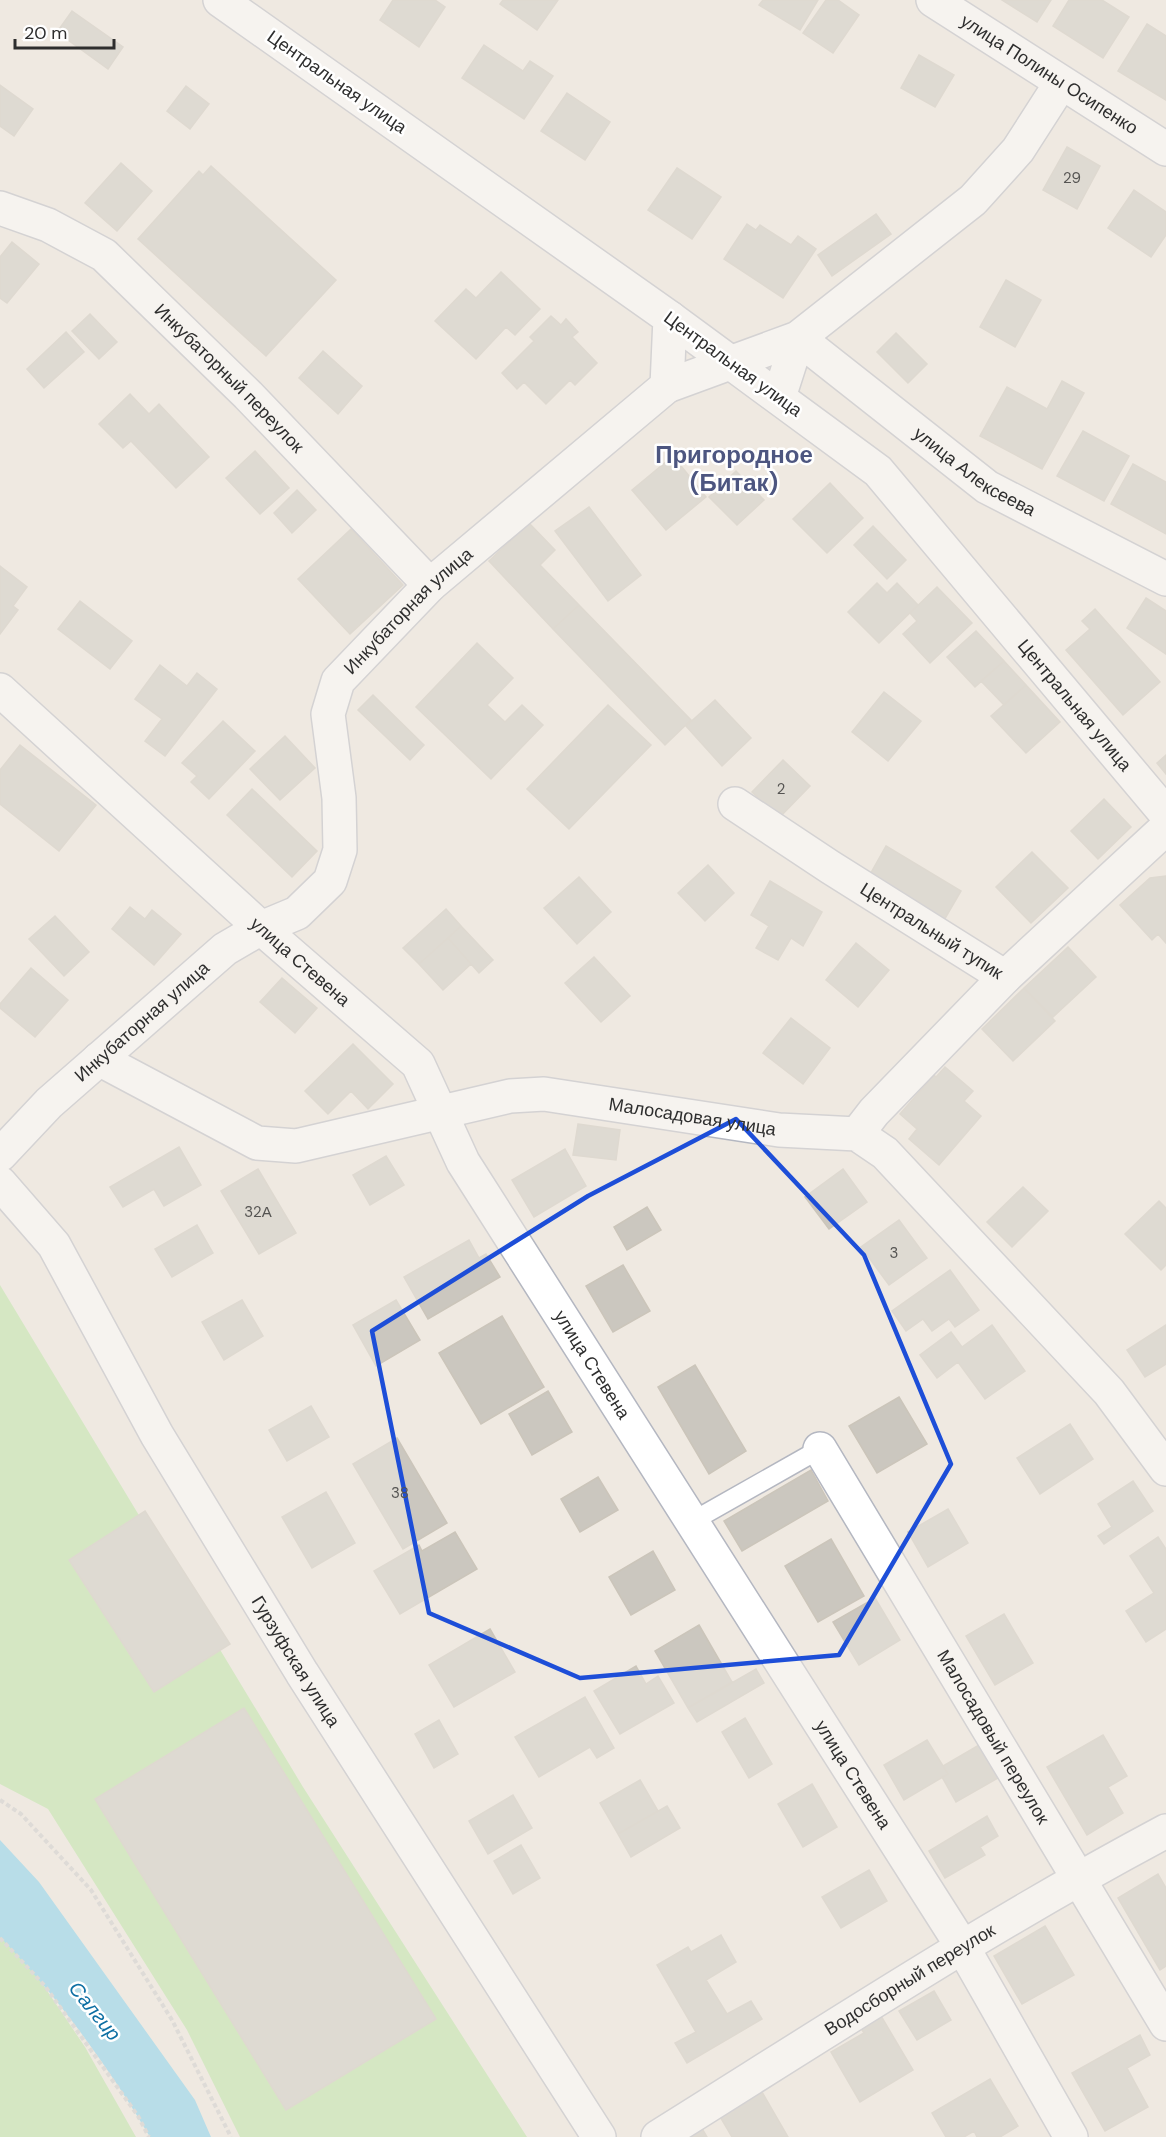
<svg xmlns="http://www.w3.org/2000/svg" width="1166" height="2137" font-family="'DM Sans',sans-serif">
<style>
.green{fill:#b6e59e}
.water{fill:#75cff0}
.building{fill:#cbc7bf;stroke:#cbc5ba;stroke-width:1.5}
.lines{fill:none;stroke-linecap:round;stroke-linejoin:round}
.lane-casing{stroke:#b4b7c1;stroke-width:21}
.street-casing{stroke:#b4b7c1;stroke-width:36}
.secondary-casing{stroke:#b4b7c1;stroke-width:36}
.path{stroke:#c9c9c9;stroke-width:4;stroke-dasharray:4.5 3;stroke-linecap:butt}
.lane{stroke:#fff;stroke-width:18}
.street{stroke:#fff;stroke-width:33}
.secondary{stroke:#fff;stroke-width:33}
.marked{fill:none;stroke:#1d4ed8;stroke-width:4.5;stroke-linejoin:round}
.labels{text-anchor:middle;stroke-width:5;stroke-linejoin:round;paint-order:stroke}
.number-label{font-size:15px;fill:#555452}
.street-label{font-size:18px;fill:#2e2e2e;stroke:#fff}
.water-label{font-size:20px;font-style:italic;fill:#0d6fa3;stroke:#fff}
.district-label{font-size:24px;font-weight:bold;fill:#4d5680;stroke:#fff}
</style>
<rect width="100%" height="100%" fill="#efe9e1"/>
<!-- green -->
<path class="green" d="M0,1285L303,1787L527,2137H240L187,2030L48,1809L0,1784Z
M0,1934L23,1955L85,2047L136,2137H0Z"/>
<!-- water -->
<path class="water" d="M0,1840L39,1882L195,2100L211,2137H150C108,2066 58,1997 0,1937Z"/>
<!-- building -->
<path class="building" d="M393,0H435L445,7L419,47L380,20Z
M503,0H558L537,30L500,4Z
M763,0H818L800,30L759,5Z
M826,0H838L859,15L833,53L803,33Z
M1002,0H1051L1037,22Z
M1069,0H1102L1129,17L1103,58L1053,26Z
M72,11L123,47L108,69L57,32Z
M1147,24L1166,36V100L1118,71Z
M484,45L523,71L530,61L553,76L524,119L462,78Z
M919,55L954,75L935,107L901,88Z
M0,85L33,109L14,136L0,126Z
M186,86L209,104L190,129L167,111Z
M567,93L610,122L585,160L541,131Z
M1067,147L1100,166L1077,209L1043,190Z
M121,163L152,191L117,231L85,203Z
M211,166L336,280L266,356L138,239L199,171L203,175Z
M677,168L721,197L692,239L648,210Z
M1134,190L1166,212V235L1151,257L1108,228Z
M876,214L891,234L832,276L818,255Z
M747,224L756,230L760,225L791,245L798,236L816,249L783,298L724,259Z
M12,242L39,264L7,303L0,298V257Z
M501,272L540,309L515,335L506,327L476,359L435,321L466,289L476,298Z
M1006,280L1041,300L1015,347L980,327Z
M90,314L117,342L99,359L72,331Z
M551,316L561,325L566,319L578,332L572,337L597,363L575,385L570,380L546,404L524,382L517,389L502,373L534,341L530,337Z
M66,332L84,352L44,388L27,369Z
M896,333L927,364L908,383L877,352Z
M323,351L362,386L338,414L299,378Z
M1062,381L1084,393L1042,469L980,436L1007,387L1047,409Z
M130,394L149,414L159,404L209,457L176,488L131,441L123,448L99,424Z
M1083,431L1129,456L1104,501L1057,476Z
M255,451L289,488L260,514L226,478Z
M673,456L706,497L666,530L632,490Z
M1133,464L1166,482V534L1111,504Z
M736,471L764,500L737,525L709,497Z
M830,483L863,518L827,553L793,519Z
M297,490L316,510L292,533L274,513Z
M589,507L641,575L608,601L555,531Z
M529,523L555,550L540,565L579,605L553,629L489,561Z
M873,526L906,560L887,579L854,545Z
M351,529L403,585L350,634L298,579Z
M0,566L27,587L13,606L18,610L0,634Z
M877,583L887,593L897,583L918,605L879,643L848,612Z
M937,587L972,623L930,663L903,634L917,621L910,613Z
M1146,598L1166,611V654L1127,628Z
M80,601L132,641L110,669L58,629Z
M579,605L691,720L665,745L553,629Z
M1095,609L1160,682L1123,715L1066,650L1090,629L1082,621Z
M976,631L1004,661L975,687L947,657Z
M477,643L513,678L487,705L505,722L522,705L543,725L491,779L416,707Z
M1004,661L1026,685L1004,705L981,681Z
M160,665L187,686L197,673L217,689L165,756L145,741L162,719L135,699Z
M1026,685L1060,722L1026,753L991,716Z
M884,692L921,721L888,761L852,732Z
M373,695L424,745L410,760L358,710Z
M715,700L751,738L722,766L686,726Z
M608,705L651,745L569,829L527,789Z
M223,721L255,751L209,799L191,782L197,776L182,763Z
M285,736L315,768L280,800L250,769Z
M20,745L96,805L59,851L0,804V770Z
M1166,755V774L1157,763Z
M783,760L810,786L779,818L752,792Z
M252,789L317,851L292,877L227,815Z
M1104,799L1131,827L1098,859L1071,831Z
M886,846L961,891L943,922L868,878Z
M1032,852L1068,888L1031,923L996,887Z
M708,865L734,893L705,921L678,893Z
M1166,876V943L1158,934L1152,940L1120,905L1150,878Z
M579,877L611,912L577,944L544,908Z
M770,881L822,912L803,946L791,938L778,960L756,948L769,926L751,915Z
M130,907L145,919L152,910L181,934L154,965L112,929Z
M446,909L461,926L419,964L403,948Z
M55,916L89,952L64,976L29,939Z
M461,926L493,960L479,973L448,938Z
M448,938L471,964L443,990L419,964Z
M856,943L889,970L858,1007L826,980Z
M1068,947L1096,977L1053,1017L1024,988Z
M594,957L630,996L601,1022L565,983Z
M31,968L68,1000L35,1037L0,1008V1004Z
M282,978L317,1008L295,1033L260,1002Z
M1024,988L1055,1021L1013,1061L982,1029Z
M791,1018L830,1048L803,1084L763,1053Z
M353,1044L393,1084L368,1109L351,1091L328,1114L305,1091Z
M945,1067L973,1091L964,1101L981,1116L939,1165L909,1139L917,1129L900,1114L934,1075L936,1077Z
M578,1124L620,1130L616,1160L573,1155Z
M179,1147L201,1185L164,1206L154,1189L123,1207L110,1187Z
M565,1149L586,1186L534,1217L512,1180Z
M386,1156L404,1185L370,1205L353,1175Z
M258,1169L296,1233L259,1254L221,1191Z
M843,1169L867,1202L829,1229L805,1197Z
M1023,1187L1048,1211L1012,1247L987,1222Z
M1159,1201L1166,1208V1265L1161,1270L1125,1234Z
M647,1207L661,1230L627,1250L614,1227Z
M899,1220L927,1258L889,1285L861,1247Z
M197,1225L213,1253L172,1277L155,1249Z
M469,1240L479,1258L486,1254L500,1277L428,1319L404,1277Z
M623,1265L650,1311L613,1332L586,1286Z
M950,1270L979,1310L955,1327L949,1319L932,1331L923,1319L906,1331L892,1311Z
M242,1300L263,1336L224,1360L202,1322Z
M396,1300L420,1340L376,1366L353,1325Z
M502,1316L544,1387L481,1424L439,1353Z
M992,1325L1025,1371L985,1399L958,1362L937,1378L920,1355L951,1332L962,1347Z
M1166,1325V1364L1145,1377L1127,1350Z
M695,1365L746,1451L709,1474L658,1387Z
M548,1391L572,1432L532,1455L509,1414Z
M899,1397L927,1444L877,1473L849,1426Z
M311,1406L329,1437L287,1461L269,1430Z
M1070,1424L1093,1459L1040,1494L1017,1458Z
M397,1438L447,1523L403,1549L353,1464Z
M811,1470L828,1501L742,1551L724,1521Z
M598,1477L618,1510L580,1532L561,1499Z
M1133,1481L1153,1511L1104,1544L1098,1536L1112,1527L1098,1504Z
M326,1492L355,1543L312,1568L282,1517Z
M948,1509L968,1543L928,1567L908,1532Z
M145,1511L230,1644L154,1692L69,1560Z
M455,1532L477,1569L400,1614L374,1571L419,1545L422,1551Z
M1158,1537L1166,1549V1629L1146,1642L1126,1611L1154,1593L1130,1556Z
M831,1539L864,1596L818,1622L785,1566Z
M653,1551L675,1590L631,1615L609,1577Z
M875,1598L900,1640L859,1665L833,1622Z
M1004,1614L1033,1663L995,1685L966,1636Z
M699,1625L732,1682L688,1708L655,1651Z
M490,1629L515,1672L454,1707L429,1665Z
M636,1666L646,1684L658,1676L674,1703L620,1734L594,1691Z
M756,1669L764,1683L697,1722L688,1708Z
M585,1697L614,1748L597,1758L590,1747L539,1777L515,1737Z
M244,1708L436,2019L286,2110L95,1799Z
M745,1718L772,1764L749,1778L722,1732Z
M439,1720L458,1754L434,1768L415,1734Z
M1103,1735L1127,1776L1108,1787L1123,1813L1087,1835L1047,1767Z
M927,1740L948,1774L904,1800L884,1765Z
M979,1745L998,1778L956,1802L942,1777L948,1774L943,1766Z
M640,1780L658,1811L618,1834L600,1803Z
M812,1784L837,1827L803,1847L778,1804Z
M513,1795L532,1828L488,1854L469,1821Z
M667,1806L680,1828L631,1857L618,1834Z
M987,1816L998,1836L980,1847L985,1855L945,1878L929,1851Z
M521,1845L540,1878L513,1894L494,1861Z
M869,1870L887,1901L841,1928L822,1897Z
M1158,1874L1166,1888V1966L1160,1970L1118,1898Z
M1045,1926L1074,1975L1022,2004L994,1956Z
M721,1935L736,1962L706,1980L727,2014L751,2001L762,2019L687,2063L675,2043L696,2032L657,1965L688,1947L691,1952Z
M934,1991L951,2020L917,2040L899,2011Z
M881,2016L913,2070L860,2102L831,2052L864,2033L861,2028Z
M1140,2035L1150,2055L1127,2068L1148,2107L1105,2131L1072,2073Z
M990,2079L1018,2126L1000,2137H977L974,2131L964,2137H946L932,2113Z
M758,2085L788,2137H732L719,2115Z
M697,2120L707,2137H669Z"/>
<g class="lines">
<!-- lane casing -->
<g class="lane-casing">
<path id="lane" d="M691,1522L820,1449"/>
</g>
<!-- street casing -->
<g class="street-casing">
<g id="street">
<path id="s1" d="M933,0L1166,149"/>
<path id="s2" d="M0,208L48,225L104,255L248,395L430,585"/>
<path id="s3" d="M670,318L878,471L1166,814"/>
<path d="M667,386L798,338L973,200L1018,150L1061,83"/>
<path id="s4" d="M779,397L798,338L987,487L1166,579"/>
<path id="s5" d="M0,690L261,928L418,1064L463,1162L962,1946L1071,2137"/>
<path id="s6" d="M735,804L830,867L1005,977L1166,828"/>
<path id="s7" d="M99,1059L257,1143L296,1146L510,1096L544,1094L779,1130L857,1134L885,1153L1109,1392L1166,1469"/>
<path d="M857,1134L874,1112L1005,977"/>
<path id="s8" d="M820,1449L1166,2024"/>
<path id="s9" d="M658,2137C826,2032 991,1924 1166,1831"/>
</g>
</g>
<!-- secondary casing -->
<g class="secondary-casing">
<g id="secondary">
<path id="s10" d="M0,1155L49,1103L225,949L261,928L297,913L330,881L340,850L339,798L328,714L338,681L430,585L667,386L670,318L220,0"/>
<path id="s11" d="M0,1183L54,1245L157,1435L302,1673L599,2137"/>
</g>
</g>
<!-- path -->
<path class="path" d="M0,1800L21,1814L91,1890L172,2020L231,2137
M0,1938L45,1986L138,2116L149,2137"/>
<!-- lane -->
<use href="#lane" class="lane"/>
<!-- street -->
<use href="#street" class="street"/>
<!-- secondary -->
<use href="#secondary" class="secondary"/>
</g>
<!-- marked area -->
<path d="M0 0H1166V2137H0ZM736,1119L864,1255L951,1464L839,1655L580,1678L429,1613L372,1331L588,1196Z" fill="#efe9e1" fill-opacity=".55" fill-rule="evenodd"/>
<path class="marked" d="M736,1119L864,1255L951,1464L839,1655L580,1678L429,1613L372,1331L588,1196Z"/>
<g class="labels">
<!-- number labels -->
<g class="number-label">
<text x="1072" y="183">29</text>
<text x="781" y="794">2</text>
<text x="258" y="1217">32А</text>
<text x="894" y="1258">3</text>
<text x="400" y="1498">38</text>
</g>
<!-- street labels -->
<g class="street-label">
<text dy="6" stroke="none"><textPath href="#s1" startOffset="138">улица Полины Осипенко</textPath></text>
<text transform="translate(337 82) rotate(35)" y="6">Центральная улица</text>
<text transform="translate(733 364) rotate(36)" y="6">Центральная улица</text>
<text dy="6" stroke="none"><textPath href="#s2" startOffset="290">Инкубаторный переулок</textPath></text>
<text dy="6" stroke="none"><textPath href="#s4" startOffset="284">улица Алексеева</textPath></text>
<text dy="6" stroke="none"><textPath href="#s10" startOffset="735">Инкубаторная улица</textPath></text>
<text dy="6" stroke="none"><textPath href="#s3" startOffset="564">Центральная улица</textPath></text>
<text dy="6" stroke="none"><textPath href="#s6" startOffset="234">Центральный тупик</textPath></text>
<text dy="6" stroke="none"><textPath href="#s5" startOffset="405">улица Стевена</textPath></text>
<text dy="6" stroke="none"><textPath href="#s10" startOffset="195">Инкубаторная улица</textPath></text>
<text dy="6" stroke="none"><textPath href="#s7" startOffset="622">Малосадовая улица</textPath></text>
<text dy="6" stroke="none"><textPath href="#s5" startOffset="909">улица Стевена</textPath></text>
<text dy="6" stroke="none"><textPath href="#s11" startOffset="564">Гурзуфская улица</textPath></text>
<text dy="6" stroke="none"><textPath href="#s8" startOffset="336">Малосадовый переулок</textPath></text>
<text dy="6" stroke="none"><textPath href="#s5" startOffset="1395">улица Стевена</textPath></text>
<text dy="6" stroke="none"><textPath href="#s9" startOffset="297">Водосборный переулок</textPath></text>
</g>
<!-- water labels -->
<g class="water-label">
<text transform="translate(95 2011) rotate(51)" y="7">Салгир</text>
</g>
<!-- district labels -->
<g class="district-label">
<text x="734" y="463">Пригородное<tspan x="734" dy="28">(Битак)</tspan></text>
</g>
</g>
<!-- scale -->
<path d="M15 39v9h99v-9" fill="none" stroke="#2e2e2e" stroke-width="3"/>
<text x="24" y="39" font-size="18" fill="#2e2e2e" stroke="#ffffff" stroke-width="4.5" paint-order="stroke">20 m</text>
</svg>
